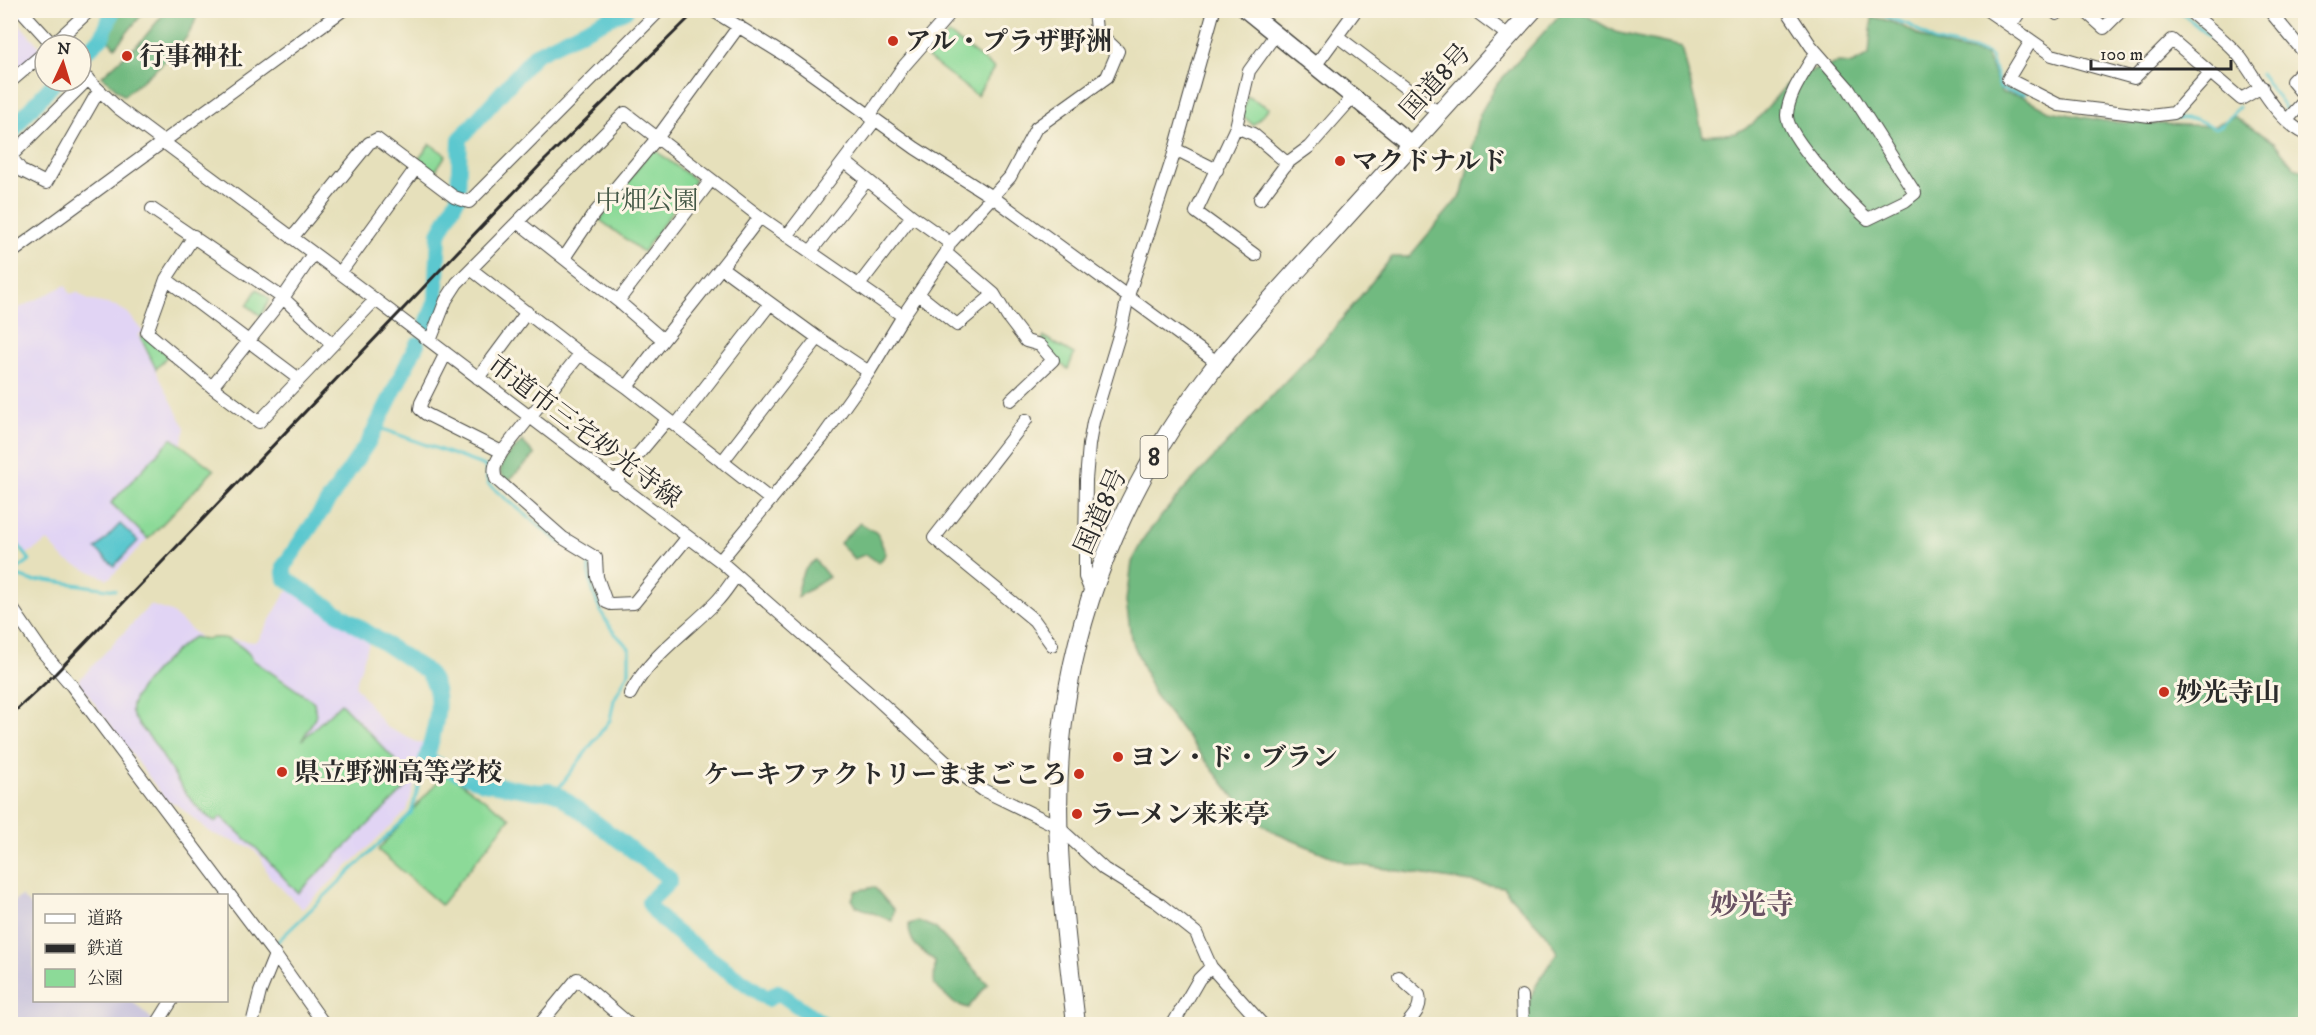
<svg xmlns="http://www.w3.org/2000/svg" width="2316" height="1035" font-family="'IM FELL DW Pica','Noto Serif JP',serif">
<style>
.built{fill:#e1d4f4}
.industrial{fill:#c5c0db}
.green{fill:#8cda98;stroke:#5c8262;stroke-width:1.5}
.forest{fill:#71ba80;stroke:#4e7256;stroke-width:1.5}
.water{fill:#5bc8cf;stroke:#437a7d;stroke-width:1.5}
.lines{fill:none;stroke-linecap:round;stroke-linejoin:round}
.stream{stroke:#5bc8cf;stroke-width:3}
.river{stroke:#5bc8cf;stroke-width:16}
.minor-casing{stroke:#474641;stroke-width:14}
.major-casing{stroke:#474641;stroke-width:19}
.highway-casing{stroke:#474641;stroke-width:20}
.minor{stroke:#fff;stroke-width:12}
.major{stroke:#fff;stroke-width:16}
.highway{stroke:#fff;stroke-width:18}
.rail{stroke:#2b2b2b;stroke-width:3}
.poi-dot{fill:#c8321e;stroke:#fcf5e5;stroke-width:2}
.labels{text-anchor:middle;stroke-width:6;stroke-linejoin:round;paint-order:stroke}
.shield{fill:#fcf5e5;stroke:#6a6863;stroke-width:1.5}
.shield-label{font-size:24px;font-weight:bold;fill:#2b2b2b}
.poi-label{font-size:26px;font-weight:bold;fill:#2b2b2b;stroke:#fcf5e5;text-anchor:start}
.street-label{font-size:26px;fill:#2b2b2b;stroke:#fcf5e5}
.park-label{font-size:26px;fill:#435746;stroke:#fcf5e5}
.quarter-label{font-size:28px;font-weight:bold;fill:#685262;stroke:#fcf5e5}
</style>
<rect width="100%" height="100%" fill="#fcf5e5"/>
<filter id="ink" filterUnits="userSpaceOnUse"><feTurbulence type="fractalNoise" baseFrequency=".0167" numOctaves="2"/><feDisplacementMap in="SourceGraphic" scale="12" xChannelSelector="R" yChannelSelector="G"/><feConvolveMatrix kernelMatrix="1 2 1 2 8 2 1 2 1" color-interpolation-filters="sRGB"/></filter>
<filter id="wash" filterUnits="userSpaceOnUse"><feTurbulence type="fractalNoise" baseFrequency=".008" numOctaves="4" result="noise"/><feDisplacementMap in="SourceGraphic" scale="24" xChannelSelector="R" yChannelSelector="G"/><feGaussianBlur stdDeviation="1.35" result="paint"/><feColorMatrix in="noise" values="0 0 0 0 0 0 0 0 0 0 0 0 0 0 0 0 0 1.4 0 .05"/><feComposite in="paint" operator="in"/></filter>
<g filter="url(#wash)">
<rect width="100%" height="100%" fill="#e6e0bb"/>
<!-- built -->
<path class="built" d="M10,14L39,46L38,53L15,73L11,68Z
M66,285L70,294L77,292L88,300L116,306L128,313L143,332L138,335L185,428L181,445L214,470L111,577L107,579L65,560L48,541L27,554L11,532V312Z
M293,590L370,640L355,686L386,727L417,742L426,744L407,811L302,909L268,875L261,857L251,848L211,833L176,804L166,800L78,681L150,605L171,612L204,641L223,638L254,642L259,639L286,592Z"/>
<!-- industrial -->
<path class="industrial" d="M21,896L34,909V1000L132,1001L155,1022L153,1024H11L10,905Z"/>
<!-- green -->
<path class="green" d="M949,34L994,68L977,96L928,58Z
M1247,96L1269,108L1253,125L1242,115Z
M430,144L446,155L434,173L417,161Z
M652,148L695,180L643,252L600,220Z
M257,289L270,299L261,316L247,305Z
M143,335L168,355L156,369L141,338Z
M1044,337L1074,354L1068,369L1057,361L1041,342Z
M172,438L214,470L148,539L111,503Z
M194,637C208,642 212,636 223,638C234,640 249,651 253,660L314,702L316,716L302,740L341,703L414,780L298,893L257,849L221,817L215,822C186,802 175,775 156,746C151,737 134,722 132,713C126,694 179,645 194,637Z
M446,772L510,818L441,905L378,850Z"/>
<!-- forest -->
<path class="forest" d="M114,11H145L115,47L105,36Z
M166,11H197C196,42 146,76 124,96L102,76L142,40Z
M1563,11H1579L1615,32L1682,47L1703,136L1736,133L1754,123L1793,77L1837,63L1852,64L1869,55L1872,17C1897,21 1908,30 1930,41C1947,49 1967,51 1986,55L2002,93L2022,96L2049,111L2111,122L2214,126L2234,116L2274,142L2294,167L2305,170V1024H1526C1524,998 1543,974 1557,953C1546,927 1519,910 1503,887L1347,863L1275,833L1247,814L1154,694L1131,638L1126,601L1131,562L1145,536L1183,490L1330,334L1392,257H1409L1462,194L1480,114L1497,84Z
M522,441L535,455L507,482L500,472L504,460Z
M860,523L877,533L886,554L879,563L866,554L854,559L840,543Z
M815,560L829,577L798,597C797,581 802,569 815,560Z
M874,887L894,910L892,921L856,906L852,899L856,891Z
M918,921L935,928L988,984L968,1008L954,1003L934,985L935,961C920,949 909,945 909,924Z"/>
<!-- water -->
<path class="water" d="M120,524L138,541L114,566L96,549Z"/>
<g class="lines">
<!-- stream -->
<path class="stream" d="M1838,10L1852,14L1881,13L1889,18L1910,25L1934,41L1987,53L1991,57L2000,88L2007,91L2025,94
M2178,10L2227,51
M2261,74L2286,110
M2171,119H2196L2215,128L2222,125L2239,107
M377,427L485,466L488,484L560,543
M10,535L30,560L12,573L14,575L33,581L46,580L115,590
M555,793L610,720L614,700L629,671V648C623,641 615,635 610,627C598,609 587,582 589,560L586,558
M273,946L411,813L426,760"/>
<!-- river -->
<path class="river" d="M81,56L102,37L113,10
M10,136L24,116L56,81
M426,326L436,300L439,234L458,197L460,139L536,54L626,10
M417,344L369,441L284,566V574L286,579L425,670C448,692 434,732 426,760L484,783L538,792L549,791L559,795L669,878L670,881L649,902C654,923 746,983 768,999L778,992L823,1024"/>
</g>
</g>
<g filter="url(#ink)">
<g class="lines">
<!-- minor casing -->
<g class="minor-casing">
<path id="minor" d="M21,10L53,45
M712,10L794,61L915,148L998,201L1218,363
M1474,10L1509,36
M1787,10L1811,46L1848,88L1915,193L1905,201L1868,219C1850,203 1786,136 1787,115C1788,93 1806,71 1816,52
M1987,10L2052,55L2134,78L2172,40L2241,99L2262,87
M2052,10L2057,14L2060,10
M2084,10L2104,28L2122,10
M2188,10C2205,25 2226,40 2240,57C2259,82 2276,120 2306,134
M2269,10L2306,55
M2010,26L2021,10
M1337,36L1440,114
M2031,41L2008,79L2059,105L2150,116L2174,113L2210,73
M52,45L90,10
M1315,66L1356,10
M2306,67L2292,81L2306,98
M81,73L118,108L162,141L352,282L720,561L877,699L950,766L983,790L1057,826L1104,869L1158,903L1196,933L1211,967L1262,1024
M10,82L45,52
M869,116L903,67L953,10
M2287,120L2306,99
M1236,127L1253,134L1287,163
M1175,149L1217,170
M10,157L88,79
M11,157L22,171L46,183L95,97
M844,161L912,216L950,243
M1260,199L1287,163L1309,147L1353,97
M152,209L283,298L332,344
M518,222L618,301L662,339
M194,236L166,279L147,332L212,387L259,422L375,300
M787,236L875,120
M292,238L369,143L377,139L454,197L469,202L660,10
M811,251L867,180
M946,253L994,294L1007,316L1026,341L1040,345L1053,360L1011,400
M10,254L343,10
M1255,255L1196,212L1236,127L1249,71L1275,35
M564,258L593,215L658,137L739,26
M722,268L818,338L869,372
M472,270L580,354L627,387L771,500
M340,273L416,168
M166,279L299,379
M859,285L912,216
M918,294L957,325L994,294
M618,301L711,180
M430,341L446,300L457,283L625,113L760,217L903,316
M446,353L421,403L420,409L426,414L502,452
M580,354L502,452C496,462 492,468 496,479L563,538L596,558L597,577L606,602L611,604L634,603L687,538
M478,378L527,312
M212,387L283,298L313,254
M627,387C670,329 717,275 760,217
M1026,420L934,538L1034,620L1052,645
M676,425L770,304
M722,462L818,338
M614,483L667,420
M720,561L822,438L869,372L903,316L946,253L950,243L1010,177L1036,128L1107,77L1118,51L1096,30L1094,10
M1092,594L1085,577V551L1086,480L1089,445L1093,422L1121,329L1128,296L1173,157L1214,10
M10,605L41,650L72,686L275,955L324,1024
M630,694C650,655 687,632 716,602C724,594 730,584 736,576
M1399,977L1419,995C1422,1008 1414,1015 1407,1024
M1522,996L1523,1024
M157,1024L172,1000
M252,1024L260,992L275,955
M540,1024L577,979L629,1024
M1173,1024L1199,979L1211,967"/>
</g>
<!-- major casing -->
<g class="major-casing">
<path id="major" d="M1246,10L1411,144"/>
</g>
<!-- highway casing -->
<g class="highway-casing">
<path id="highway" d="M1076,1024C1064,919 1049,814 1065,708C1082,589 1133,476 1204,381C1246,324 1296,272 1343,220C1406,150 1470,80 1533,10"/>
</g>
<!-- minor -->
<use href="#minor" class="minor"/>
<!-- major -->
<use href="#major" class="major"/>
<!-- highway -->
<use href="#highway" class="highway"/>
<!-- rail -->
<path class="rail" d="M10,716L56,673L123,603L542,163L697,10"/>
</g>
</g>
<!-- markers -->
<g class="poi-dot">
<circle cx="893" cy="41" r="6"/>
<circle cx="127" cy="56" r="6"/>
<circle cx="1340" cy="161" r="6"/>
<circle cx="2164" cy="692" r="6"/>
<circle cx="1118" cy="757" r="6"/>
<circle cx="282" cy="772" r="6"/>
<circle cx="1079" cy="774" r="6"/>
<circle cx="1077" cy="814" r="6"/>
</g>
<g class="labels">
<!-- shield labels -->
<rect class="shield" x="1140.5" y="436" width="27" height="42" rx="4.5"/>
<g class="shield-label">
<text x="1154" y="465">8</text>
</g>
<!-- poi labels -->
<g class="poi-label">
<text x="905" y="50">アル・プラザ野洲</text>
<text x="139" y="65">行事神社</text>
<text x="1352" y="170">マクドナルド</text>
<text x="2176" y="701">妙光寺山</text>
<text x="1130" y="766">ヨン・ド・ブラン</text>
<text x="294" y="781">県立野洲高等学校</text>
<text x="1067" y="783" text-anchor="end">ケーキファクトリーままごころ</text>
<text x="1089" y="823">ラーメン来来亭</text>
</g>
<!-- street labels -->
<g class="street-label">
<text transform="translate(1435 81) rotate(-48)" y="9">国道8号</text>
<text transform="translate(585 431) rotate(37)" y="9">市道市三宅妙光寺線</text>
<text transform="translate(1100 511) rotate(-66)" y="9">国道8号</text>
</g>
<!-- park labels -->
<g class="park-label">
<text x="647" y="209">中畑公園</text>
</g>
<!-- quarter labels -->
<g class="quarter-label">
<text x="1752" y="914">妙光寺</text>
</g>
</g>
<!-- margin -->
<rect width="2316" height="1035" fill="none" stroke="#fcf5e5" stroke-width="36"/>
<!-- legend -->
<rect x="33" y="894" width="195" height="108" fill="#fcf5e5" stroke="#a8a49b" stroke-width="1.5"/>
<rect x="45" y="914" width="30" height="9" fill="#ffffff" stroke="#a8a49b" stroke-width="1.5"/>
<text x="87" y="924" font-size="18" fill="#2b2b2b">道路</text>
<rect x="45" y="944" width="30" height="9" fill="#2b2b2b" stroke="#a8a49b" stroke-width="1.5"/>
<text x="87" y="954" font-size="18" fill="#2b2b2b">鉄道</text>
<rect x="45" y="969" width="30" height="18" fill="#8cda98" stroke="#a8a49b" stroke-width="1.5"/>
<text x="87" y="984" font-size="18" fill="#2b2b2b">公園</text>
<!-- north arrow -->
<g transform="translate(63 63) rotate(4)"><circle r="28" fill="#fcf5e5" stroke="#a8a49b" stroke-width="1.5"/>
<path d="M0-4.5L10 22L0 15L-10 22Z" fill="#c8321e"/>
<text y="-9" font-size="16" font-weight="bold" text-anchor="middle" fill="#2b2b2b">N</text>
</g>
<!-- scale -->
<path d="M2091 60v9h140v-9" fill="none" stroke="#2b2b2b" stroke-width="3"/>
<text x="2100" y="60" font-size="18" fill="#2b2b2b" stroke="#fcf5e5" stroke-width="4.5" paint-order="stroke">100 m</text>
</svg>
